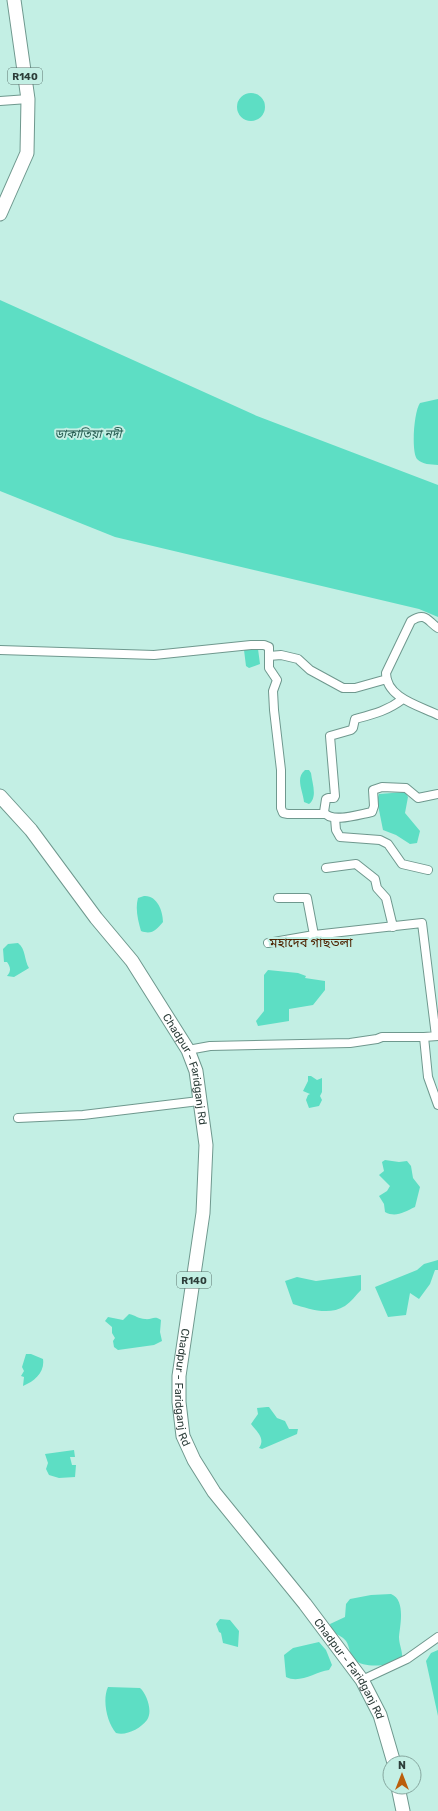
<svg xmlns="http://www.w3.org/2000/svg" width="438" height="1811" font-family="Rubik,'Noto Sans Bengali',sans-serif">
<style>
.water{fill:#5ddec4}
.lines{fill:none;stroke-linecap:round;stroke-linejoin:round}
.street-casing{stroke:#6f988e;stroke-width:10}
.primary-casing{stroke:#6f988e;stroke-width:15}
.street{stroke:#fff;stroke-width:8}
.primary{stroke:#fff;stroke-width:13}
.labels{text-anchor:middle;stroke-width:4;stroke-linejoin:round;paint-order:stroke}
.shield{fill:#c3efe4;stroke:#5a736d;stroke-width:1}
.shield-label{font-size:10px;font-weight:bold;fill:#2d3e3a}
.street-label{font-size:11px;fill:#2d3e3a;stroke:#c3efe4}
.water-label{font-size:12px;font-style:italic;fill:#255a4f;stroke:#c3efe4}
.quarter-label{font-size:13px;fill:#4e2200;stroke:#c3efe4}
</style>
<rect width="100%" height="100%" fill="#c3efe4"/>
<!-- water -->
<path class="water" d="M237 107a14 14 0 1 1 28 0a14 14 0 1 1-28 0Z
M0,300L257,416L438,485V617L419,609L115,537L0,491Z
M438,399V465C430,464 423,465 417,459C411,451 414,411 420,403Z
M250,647L258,649L260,664L249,668L246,666L244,650Z
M305,770H309L311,773C312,783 318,797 309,804L304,802C303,791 295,778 305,770Z
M405,792L408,797L405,813L420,831L417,843L410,844L396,835L383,830L377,800L379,794Z
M144,896C157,895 163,911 163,922C156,930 152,935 141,931C138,920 135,909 138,898Z
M18,943C26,949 24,960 29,968L14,977L7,976C11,971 11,968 7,962H4L3,949L8,944Z
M268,970L298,973L306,976L305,978L325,981V990L313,1005L289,1009V1021L258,1026L256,1021L264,1011V975Z
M308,1076H311L317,1080L322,1078V1092L320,1096L322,1100L319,1106L309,1108L306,1100L308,1095L310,1094L303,1091L308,1081Z
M385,1160L399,1162L407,1161L411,1166L413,1178L420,1187L415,1207C404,1212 396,1218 385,1212L384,1204L379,1196L387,1191L390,1186L379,1175L384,1171L382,1162Z
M438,1260V1270H435L430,1284L419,1299L410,1293L406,1315L388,1317L375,1287L417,1270L424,1264Z
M361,1275V1290C356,1295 351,1302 345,1306C329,1316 309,1309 293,1304L285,1281L297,1277L316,1281Z
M129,1314C135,1315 139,1319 145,1319C152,1320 154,1315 161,1320L160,1332L162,1341L154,1345L118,1350L114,1347L113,1341L115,1338L112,1333V1327L105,1321L108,1317L123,1320Z
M26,1354H31L43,1359C45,1372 35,1381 23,1386L24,1377L21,1376L24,1371L22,1367Z
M267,1407H269L277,1418L285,1421L289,1429H298L297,1434L262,1449L259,1448C266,1438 256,1431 251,1424L258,1414L257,1408Z
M74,1450L75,1457H70L72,1465H76L75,1477L59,1478L49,1475L46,1469L48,1463L45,1454Z
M391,1594C406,1600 400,1625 399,1637C399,1645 403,1651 402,1659C393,1666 364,1669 355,1660C349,1655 350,1647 346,1641C339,1632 332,1637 330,1624L345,1617L346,1604L350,1599L371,1595Z
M220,1619L230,1620L239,1631L238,1647L223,1643L221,1633L219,1632L216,1624Z
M319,1642L326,1650L332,1665L329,1670C315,1672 300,1684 286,1677L284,1655L293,1648Z
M438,1650V1716L426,1661L431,1653Z
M108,1687L140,1688C147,1694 153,1712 147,1720C140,1729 126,1736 116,1733C107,1723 102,1700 108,1687Z"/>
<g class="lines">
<!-- street casing -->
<g class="street-casing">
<path id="street" d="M0,101L28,99
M438,628C428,622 426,611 411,621L386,673C386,698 420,706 438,715
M0,650L154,655L251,645H264L269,647V668L277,680L273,691L274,710L281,770V808L283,813L288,814H325
M269,656L281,655L298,659L310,670L343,688H355L387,679
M403,699C387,711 374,714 355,719L353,728L351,730L330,736L335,796L334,798H328L326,799L324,812C331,824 360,814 372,812L374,806L373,790L382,787L406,788L418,798L438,794
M335,818L336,830L340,837L380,840L388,844L402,864L428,870
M326,868L356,864L375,879L377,888L386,898L393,927
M278,898H307L314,935
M268,943L314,935L422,923L436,1036
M424,1037L428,1077L438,1105
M188,1050L210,1046L350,1043L377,1039L382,1037H424L438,1036
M18,1118L83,1115L199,1101
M362,1680L407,1659L438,1637"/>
</g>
<!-- primary casing -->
<g class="primary-casing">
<g id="primary">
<path d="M0,214L27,153L28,99L14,0"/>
<path id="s1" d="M0,796L31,830L96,918L132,961L188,1050L196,1071L206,1145L203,1213L179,1376V1402L183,1436L194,1460L214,1492L305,1604L362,1680L380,1715L394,1763"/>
<path d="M398,1787L403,1811"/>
</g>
</g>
<!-- street -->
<use href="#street" class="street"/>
<!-- primary -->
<use href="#primary" class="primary"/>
</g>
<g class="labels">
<!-- shield labels -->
<g class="shield">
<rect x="8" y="68" width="34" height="16" rx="3"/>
<rect x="177" y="1272" width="34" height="16" rx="3"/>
</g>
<g class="shield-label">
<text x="25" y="80">R140</text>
<text x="194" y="1284">R140</text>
</g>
<!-- street labels -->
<g class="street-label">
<text dy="4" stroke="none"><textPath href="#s1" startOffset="334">Chadpur - Faridganj Rd</textPath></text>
<text dy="4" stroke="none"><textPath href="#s1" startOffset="658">Chadpur - Faridganj Rd</textPath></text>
<text dy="4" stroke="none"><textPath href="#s1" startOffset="994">Chadpur - Faridganj Rd</textPath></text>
</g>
<!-- water labels -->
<g class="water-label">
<text x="88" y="438">ডাকাতিয়া নদী</text>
</g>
<!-- quarter labels -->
<g class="quarter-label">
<text x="311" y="947">মহাদেব গাছতলা</text>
</g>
</g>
<!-- north arrow -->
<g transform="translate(402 1775)"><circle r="19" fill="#c3efe4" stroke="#87a8a0"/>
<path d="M0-3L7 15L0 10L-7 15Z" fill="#bb5f0b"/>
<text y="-6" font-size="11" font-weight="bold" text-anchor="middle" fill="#2d3e3a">N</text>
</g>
</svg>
